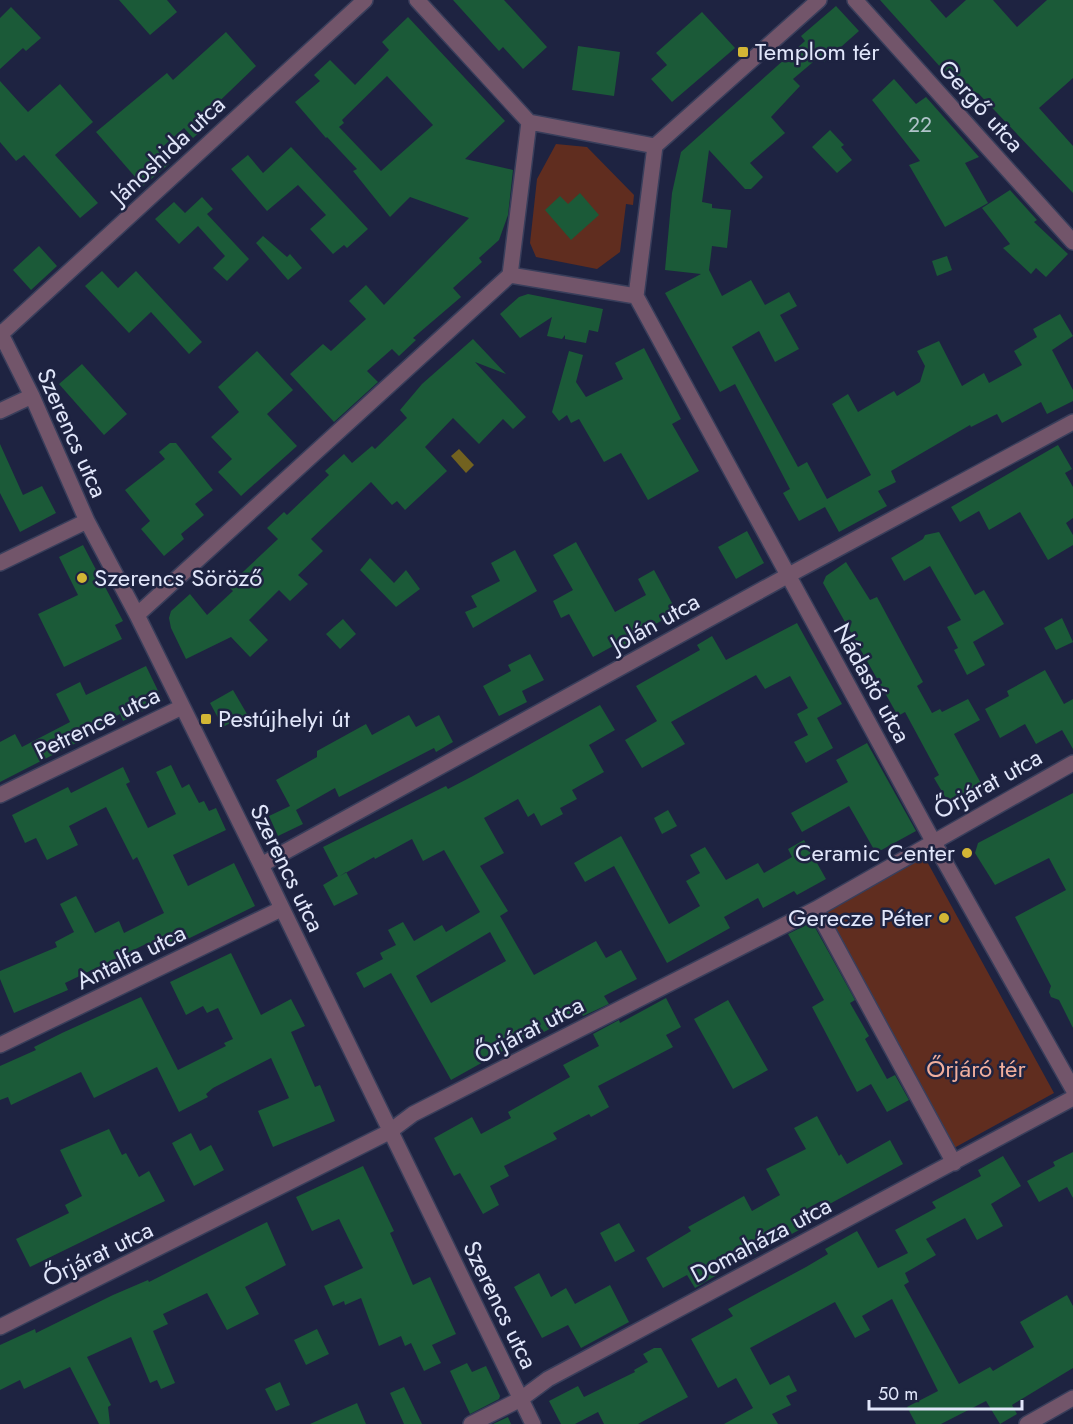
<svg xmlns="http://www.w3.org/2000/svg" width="1073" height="1424" font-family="Jost,sans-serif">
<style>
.green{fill:#602d1f}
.water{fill:#726220}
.building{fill:#1b5a38;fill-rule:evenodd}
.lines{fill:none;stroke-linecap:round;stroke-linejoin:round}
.minor-casing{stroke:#393e5b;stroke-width:18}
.minor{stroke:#72556a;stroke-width:15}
.poi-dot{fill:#d3b635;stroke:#1e2341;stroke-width:2}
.labels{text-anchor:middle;stroke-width:5;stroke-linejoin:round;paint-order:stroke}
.number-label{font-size:21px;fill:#b0c3ca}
.poi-label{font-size:24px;fill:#e1e6fa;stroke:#1e2341;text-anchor:start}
.street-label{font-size:24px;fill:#e1e6fa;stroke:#1e2341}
.park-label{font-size:24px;fill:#f1af9d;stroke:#1e2341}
</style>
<rect width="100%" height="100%" fill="#1e2341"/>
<!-- green -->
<path class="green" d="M556,144L587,147L634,195L633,205L626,204L620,252L597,269L536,257L530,243L537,179Z
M924,856L1054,1093L954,1148L825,911Z"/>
<!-- water -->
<path class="water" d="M459,449L474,465L466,473L451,456Z"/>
<!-- building -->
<path class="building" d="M119,0H167L177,12L150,35Z
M453,0H504L547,47L523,69L503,47L499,51Z
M880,0H930L946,18L966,0H993L1017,27L1047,0H1073V78L1039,108L1073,146V193L978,93L970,100Z
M836,6L859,31L824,62L819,57L793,79L800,86L771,117L785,133L750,163L763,177L751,189H745L709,150L702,202L712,204V208L731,210L727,248L712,246L709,270L722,296L751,280L765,305L789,292L797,306L780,315L799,349L775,362L759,331L732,347L798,467L807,462L827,499L871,475L832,404L848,394L858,412L894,391L897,396L920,382L925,366L917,351L939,341L962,386L984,373L989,383L1022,365L1014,351L1037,337L1033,329L1060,314L1073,336L1052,350L1073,390V401L1047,414L1041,402L1002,423L997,414L971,427L970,425L891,471L896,482L878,491L887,506L839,532L825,507L799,521L783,493L790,489L735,384L720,392L665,293L701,274L665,270L672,193L681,152L805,41L801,36Z
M11,7L41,38L26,51L23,48L0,69V18Z
M702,12L735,48L672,102L651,79L667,65L656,53Z
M408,17L505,121L465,159L513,170L508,215L499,240L479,258L482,262L453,288L461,297L413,338L416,340L399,356L392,349L367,371L378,382L334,422L290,374L323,344L331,351L366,319L349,301L366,285L384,305L469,218L410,197L390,217L353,171L357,169L327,137L326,138L295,102L320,81L314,75L330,60L355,85L389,50L382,42ZM387,76L433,125L381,171L339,127L344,123L342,120Z
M226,32L256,66L204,116L210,123L193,138L184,128L158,151L169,164L143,186L96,132L167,73L173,80Z
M578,46L620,52L614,96L572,90Z
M894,79L916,104L926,97L979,157L965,163L988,203L945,227L909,165L920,161L872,100Z
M0,81L28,112L60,84L93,122L55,155L98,203L80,218L24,155L16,161L0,142Z
M830,130L844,145L841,147L852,160L837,173L812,147Z
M291,147L368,229L347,248L344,245L333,254L310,229L326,215L298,185L267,211L231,169L248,155L263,173Z
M1010,190L1037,220L1034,222L1068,254L1046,277L1036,268L1031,274L1003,248L1010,244L982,208Z
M580,193L599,215L571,240L545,210L560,196L568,204Z
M202,197L213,209L207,214L249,259L227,281L213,268L225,256L198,226L179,244L155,219L174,202L185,213Z
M263,236L287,257L290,254L302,268L288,280L256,243Z
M39,246L57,266L31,290L13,270Z
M947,256L952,270L937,276L932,261Z
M102,271L118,288L136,271L202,342L189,354L151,312L129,333L85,286Z
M528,294L603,309L598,332L589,330L586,343L565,339V335L562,339L547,336L552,317L520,338L500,314L519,297Z
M473,339L506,374L475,362L526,417L513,429L503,419L479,444L453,418L425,447L447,471L405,510L397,501L392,505L371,482L311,539L323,551L298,575L308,584L290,601L279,590L249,620L268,640L250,657L231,637L186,659L171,628L169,618L171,611L190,594L207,615L233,591L228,586L278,539L267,528L284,512L287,515L329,475L325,471L344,454L352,463L372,446L375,449L407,418L400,410L422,384Z
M644,348L681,419L672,424L699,471L648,500L621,453L604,462L579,419L571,423L567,415L559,421L552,412L569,351L583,355L576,382L586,397L623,379L615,363Z
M257,351L293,390L267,414L297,446L241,496L218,472L232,459L211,437L239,412L218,387Z
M82,364L127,414L104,435L59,384Z
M170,443H176L213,490L195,504L204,515L181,534L184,539L164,556L141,529L150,521L125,490L165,459L159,452Z
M0,444L23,495L42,486L56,513L20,532L0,493Z
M1058,445L1072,469L1065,473L1073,487V518L1066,523L1073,535V545L1048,560L1020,512L989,530L979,511L960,522L951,507Z
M747,531L764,563L736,579L718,547Z
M939,532L975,595L984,590L1004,624L973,642L985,665L967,675L954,650L958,648L947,627L961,620L930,566L904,581L891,558L923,539L925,535Z
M576,542L615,612L646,595L638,579L654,570L677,612L638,634L641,639L618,651L615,645L593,657L569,614L561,618L553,601L573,590L553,555Z
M83,545L123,621L115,625L122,639L64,667L38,614L78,595L59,557Z
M515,550L537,591L473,628L465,612L477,607L471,596L500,581L491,563Z
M370,558L394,583L406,570L420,589L396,607L360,570Z
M846,562L870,600L877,597L923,682L917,686L932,713L940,709L942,712L968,699L980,720L954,734L983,787L950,805L934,778L939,775L905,712L898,716L823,583L826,576Z
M1062,618L1073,642L1056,650L1044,628Z
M343,619L356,634L340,649L326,634Z
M797,623L842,704L817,718L833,748L806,763L794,742L808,735L797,714L808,708L790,676L765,689L756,675L671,722L685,744L642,768L625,740L657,721L636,686L700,650L697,645L712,636L726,660Z
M530,654L544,680L522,691L527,702L499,716L483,686L511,671L508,665Z
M146,666L163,701L123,721L120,714L76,737L78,742L0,782V742L15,734L22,747L70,722L56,694L80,682L86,695Z
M1045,670L1064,704L1073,699V749L1062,730L1036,744L1025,724L1000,738L985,709L1009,696L1007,691Z
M233,690L247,714L223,727L210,703Z
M600,705L615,730L589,745L604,772L572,790L577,799L560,808L563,814L541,826L534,813L528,817L518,799L484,818L504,853L480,866L508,911L500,916L534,975L596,941L606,958L621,950L637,979L604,996L609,1004L583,1016L581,1012L544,1032L542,1029L451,1080L391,973L364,988L356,973L383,959L380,953L396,945L388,930L403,922L414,941L442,925L446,932L480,912L444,850L423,861L412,839L375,859L374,857L340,876L346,872L358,894L334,906L323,885L338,876L323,847L446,786L448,789L473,776ZM490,932L506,961L431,1003L416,976Z
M409,715L416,727L439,715L453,742L436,752L434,748L339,797L335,788L296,810L303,824L278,836L269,816L290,806L276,780L317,757V751L366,724L372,735Z
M867,743L916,831L876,853L849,806L802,832L791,813L848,782L836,760Z
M171,765L182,788L189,784L199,803L204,801L209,811L216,808L226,830L173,855L188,886L234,863L255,906L155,955L148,943L65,983L68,990L14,1013L0,979V971L57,947L55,942L74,932L60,904L76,896L95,933L119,921L124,933L164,913L137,857L133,860L106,807L69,826L78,845L47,860L36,838L25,843L12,815L68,787L71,793L123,767L130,782L126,784L148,828L176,814L156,772Z
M1073,793V1028L1059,1000L1051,997L1049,992L1051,986L1015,917L1066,890L1049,858L995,885L975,853L978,843Z
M668,810L677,826L662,834L654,818Z
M621,836L669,924L700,906L686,881L700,873L690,855L705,847L726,880L758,863L764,873L792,857L788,849L804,840L826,879L797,895L794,891L763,908L758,898L724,917L730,928L667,963L614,866L585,882L574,863Z
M812,922L855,1000L850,1003L869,1036L865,1039L887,1079L895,1075L909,1100L887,1112L871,1084L857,1092L812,1007L824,1000L788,934Z
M231,953L261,1015L291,999L305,1026L291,1032L315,1087L320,1085L335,1121L273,1147L258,1111L289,1098L271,1058L213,1088L206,1094L208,1097L179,1112L157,1067L94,1098L81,1072L11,1105L8,1097L0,1100V1066L36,1050L34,1047L62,1033L141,997L178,1070L226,1046L224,1043L233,1039L218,1008L207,1013L203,1006L186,1015L170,982Z
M666,998L681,1027L666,1035L673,1047L598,1086L609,1107L591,1117L589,1114L553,1133L557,1139L504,1166L509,1176L490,1186L499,1205L483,1214L460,1173L454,1176L434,1138L472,1117L481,1134L511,1118L508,1112L570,1077L563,1065L599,1046L593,1034L619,1020L620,1023Z
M728,1000L768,1070L733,1089L694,1019Z
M817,1116L839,1156L841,1154L847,1164L890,1140L903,1164L824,1207L821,1201L792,1217L799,1230L746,1259L739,1247L711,1264L717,1275L695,1288L687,1275L663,1288L646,1258L691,1231L688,1227L744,1196L752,1211L780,1195L766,1169L806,1149L794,1128Z
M109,1129L122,1155L126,1153L139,1177L149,1171L165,1201L30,1267L16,1239L69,1213L65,1205L82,1196L60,1150Z
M191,1133L200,1151L211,1145L224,1170L194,1186L172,1143Z
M1073,1152V1198L1067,1187L1039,1202L1027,1181L1055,1166L1053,1162Z
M1003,1156L1021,1186L991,1204L1003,1226L977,1240L965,1218L926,1239L936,1255L905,1273L909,1282L904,1285L959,1384L990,1367L993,1371L1034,1347L1020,1322L1067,1295L1073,1306V1368L1012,1405L1017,1414L1000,1424L986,1401L941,1424H916L907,1407L938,1391L892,1299L862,1316L870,1330L855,1338L835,1302L750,1348L770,1385L789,1375L797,1391L786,1396L791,1405L772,1414L778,1424H724L753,1408L736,1378L718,1388L691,1339L733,1316L728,1309L806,1267L828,1254L825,1249L857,1231L878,1268L908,1253L895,1230L936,1208L932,1202L981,1176L978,1170Z
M363,1166L394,1231L390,1233L413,1285L430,1277L456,1334L432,1345L441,1363L424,1371L411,1343L405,1346L401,1336L379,1346L361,1298L345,1305L344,1301L333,1306L324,1286L363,1268L339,1219L312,1231L296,1197Z
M267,1222L286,1265L245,1287L259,1314L227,1330L207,1293L163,1314L168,1324L153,1331L175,1383L161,1389L157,1380L150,1383L131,1337L87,1357L111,1405L108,1407L110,1424H99L70,1367L24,1389L20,1380L0,1390V1345L35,1329L36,1333L113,1295L148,1280L149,1282Z
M619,1223L635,1251L615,1262L600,1233Z
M539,1273L551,1297L566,1288L575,1304L610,1285L629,1322L581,1348L568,1325L542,1338L514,1287Z
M317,1329L329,1354L306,1365L294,1340Z
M654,1348H661L688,1397L638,1424H604L598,1412L575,1424H561L549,1401L578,1386L584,1397L635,1372L634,1370L648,1362L643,1354Z
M467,1363L472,1372L486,1366L500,1396L499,1399L470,1414L450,1371Z
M280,1382L290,1405L276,1411L265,1389Z
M404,1387L422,1424H404L390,1393Z
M357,1403L366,1424H310Z
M508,1417L511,1424H493Z"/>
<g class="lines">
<!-- minor casing -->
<g class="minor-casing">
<path id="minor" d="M417,0L529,122
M855,0L1073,242
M529,122L655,146
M655,146L819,0
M510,275L636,296L655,146
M510,275L529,122
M636,296L933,841L1073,1089
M0,332L32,396L87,521L137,615L261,865L533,1424
M1,334L365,0
M0,411L32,396
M0,563L87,521
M137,615L510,275
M0,795L182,707
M261,865L787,576L1073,422
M816,909L954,1163
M0,1045L281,909
M0,1327L389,1132L413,1114L816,909L1073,763
M471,1424L521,1399L548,1379L1073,1098
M1027,1424L1073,1398"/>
</g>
<!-- minor -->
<use href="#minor" class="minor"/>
</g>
<!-- markers -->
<g class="poi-dot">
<rect x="737" y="46" width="12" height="12" rx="3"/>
<circle cx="82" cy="578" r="6"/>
<rect x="200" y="713" width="12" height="12" rx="3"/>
<circle cx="967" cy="853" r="6"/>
<circle cx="944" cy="918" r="6"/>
</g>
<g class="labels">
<!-- number labels -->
<g class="number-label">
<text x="920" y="132">22</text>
</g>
<!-- poi labels -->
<g class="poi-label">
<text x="755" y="60">Templom tér</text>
<text x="94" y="586">Szerencs Söröző</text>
<text x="218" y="727">Pestújhelyi út</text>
<text x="955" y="861" text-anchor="end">Ceramic Center</text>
<text x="932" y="926" text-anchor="end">Gerecze Péter</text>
</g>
<!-- street labels -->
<g class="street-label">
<text transform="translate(981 106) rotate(48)" y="8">Gergő utca</text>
<text transform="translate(168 150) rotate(-43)" y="8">Jánoshida utca</text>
<text transform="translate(72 433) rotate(66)" y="8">Szerencs utca</text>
<text transform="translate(655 623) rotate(-29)" y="8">Jolán utca</text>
<text transform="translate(872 683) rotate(61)" y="8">Nádastó utca</text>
<text transform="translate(97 723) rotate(-26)" y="8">Petrence utca</text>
<text transform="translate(988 784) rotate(-29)" y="8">Őrjárat utca</text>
<text transform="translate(287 868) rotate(64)" y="8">Szerencs utca</text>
<text transform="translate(131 957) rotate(-26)" y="8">Antalfa utca</text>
<text transform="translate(529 1030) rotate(-27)" y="8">Őrjárat utca</text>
<text transform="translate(761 1240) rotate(-28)" y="8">Domaháza utca</text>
<text transform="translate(98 1254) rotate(-26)" y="8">Őrjárat utca</text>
<text transform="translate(500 1305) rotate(64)" y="8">Szerencs utca</text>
</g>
<!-- park labels -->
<g class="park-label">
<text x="976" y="1077">Őrjáró tér</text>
</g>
</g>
<!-- scale -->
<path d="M869 1400v9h153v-9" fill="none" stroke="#e1e6fa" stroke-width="3"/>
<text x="878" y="1400" font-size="18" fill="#e1e6fa" stroke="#1e2341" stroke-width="4.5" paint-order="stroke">50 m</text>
</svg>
